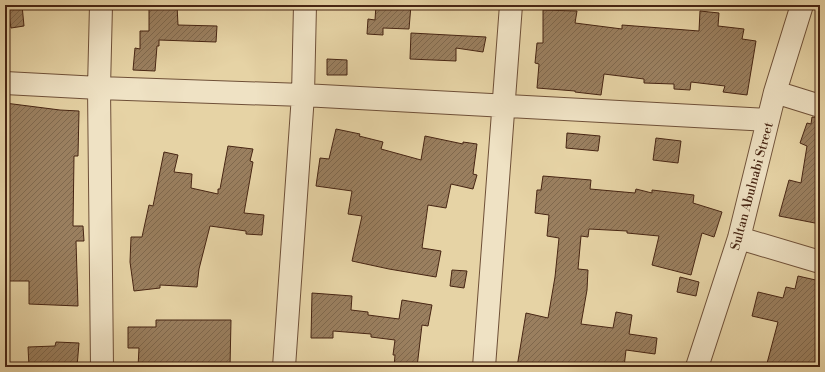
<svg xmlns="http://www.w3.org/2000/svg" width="825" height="372" font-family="'Libre Bodoni',serif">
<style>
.building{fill:url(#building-hatch);stroke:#472513}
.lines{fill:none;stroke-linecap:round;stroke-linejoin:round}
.minor-casing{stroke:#6f5038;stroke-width:24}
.minor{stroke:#efe2c4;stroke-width:22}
.labels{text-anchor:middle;stroke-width:3.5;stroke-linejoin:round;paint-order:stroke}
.street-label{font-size:13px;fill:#472513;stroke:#efe2c4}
</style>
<defs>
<pattern id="building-hatch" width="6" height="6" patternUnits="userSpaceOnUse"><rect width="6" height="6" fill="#9a7f5f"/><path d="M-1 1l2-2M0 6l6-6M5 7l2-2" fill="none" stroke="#7f684d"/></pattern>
</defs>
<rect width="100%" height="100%" fill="#e6d3a5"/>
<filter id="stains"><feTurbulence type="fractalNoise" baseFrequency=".005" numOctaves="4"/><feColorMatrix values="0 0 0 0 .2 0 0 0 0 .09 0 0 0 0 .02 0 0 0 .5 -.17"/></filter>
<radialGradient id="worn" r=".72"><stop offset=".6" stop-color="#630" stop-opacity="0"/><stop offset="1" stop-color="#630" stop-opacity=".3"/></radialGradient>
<!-- building -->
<path class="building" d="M7,5H22L24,26L11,28Z
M149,5H177L178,25L217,26L216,42L159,40V46H157L155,71L133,70L135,48L140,49V31H149Z
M376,5H411L409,29L383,28V35L367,34L368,19L375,20Z
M543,10L577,11L575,23L622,29V25L699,31L700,11L719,13L718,26L744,29L742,39L756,41L747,95L723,92L725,86L691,82L690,90L674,89V84L644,83V79L604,74L601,95L575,92V91L537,88L539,64L535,63L537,43H543Z
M411,33L486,37L483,52L456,48V61L410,59Z
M327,59L347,60V75H327Z
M5,103L60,110L79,111L78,156H74L73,226H83L84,241H76L78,306L29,304V281H5V266H9L5,222Z
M812,117L820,118V224L779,216L789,180L801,183L807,146L800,143L807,123L811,124Z
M336,129L360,134L359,136L383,142L381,149L421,160L425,136L463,144V142L477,144L473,174L477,175L473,189L451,184L446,208L428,205L422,248L441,251L436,277L389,269L352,261L362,216L348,214L352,191L316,186L320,158L329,159Z
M567,133L600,136L598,151L566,148Z
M656,138L681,141L678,163L653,160Z
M228,146L253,149L250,161L253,162L244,213L264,215L262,235L246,234V231L210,226L199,269L197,287L160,285V288L134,291L130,262L131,237H142L149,205L153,206L164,152L178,155L174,172L192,174L191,188L218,194V189H220Z
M543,176L591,180L590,189L635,193L636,189L652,193V190L694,195L693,203L722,212L714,237L702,233L691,275L652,265L659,236L627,233V231L589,229L588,237L581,236L578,269L588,270L587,290L581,324L613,328L616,312L632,315L629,334L657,338L655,354L626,350L624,367H517L526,313L548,318L555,277L559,238L547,236L549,215L535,213L537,190H541Z
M452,270L467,271L464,288L450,286Z
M798,276L820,281V360L818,367H766L778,322L752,316L758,292L783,298L786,287L795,289Z
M680,277L699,282L696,296L677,292Z
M312,293L352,296L351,310L368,312V315L399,319L402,300L432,305L428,326L422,325L417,367H394L395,355H393L395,340L371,337V334L333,331V338H311Z
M156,320H231L230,367H138L139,348H128V327H156Z
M56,342L79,343L77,367H29L28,347L55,346Z"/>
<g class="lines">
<!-- minor casing -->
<g class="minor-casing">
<path id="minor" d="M101,5L99,88L102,367
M5,83L99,88L303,95L768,120
M775,92L820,106
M739,238L820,262
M284,367L303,95L305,5
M484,367L511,5
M697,367L739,238L775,92L802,5"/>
</g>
<!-- minor -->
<use href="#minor" class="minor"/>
</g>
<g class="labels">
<!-- street labels -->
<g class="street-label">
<text transform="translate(751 186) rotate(-75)" y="5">Sultan Abulnabi Street</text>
</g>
</g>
<!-- margin -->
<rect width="825" height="372" fill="none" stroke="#e6d3a5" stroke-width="20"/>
<rect x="6" y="6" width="813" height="360" fill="none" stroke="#472513" stroke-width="2"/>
<rect x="10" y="10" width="805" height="352" fill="none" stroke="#472513"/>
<rect width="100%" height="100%" filter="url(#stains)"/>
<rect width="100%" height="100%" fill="url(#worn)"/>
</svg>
